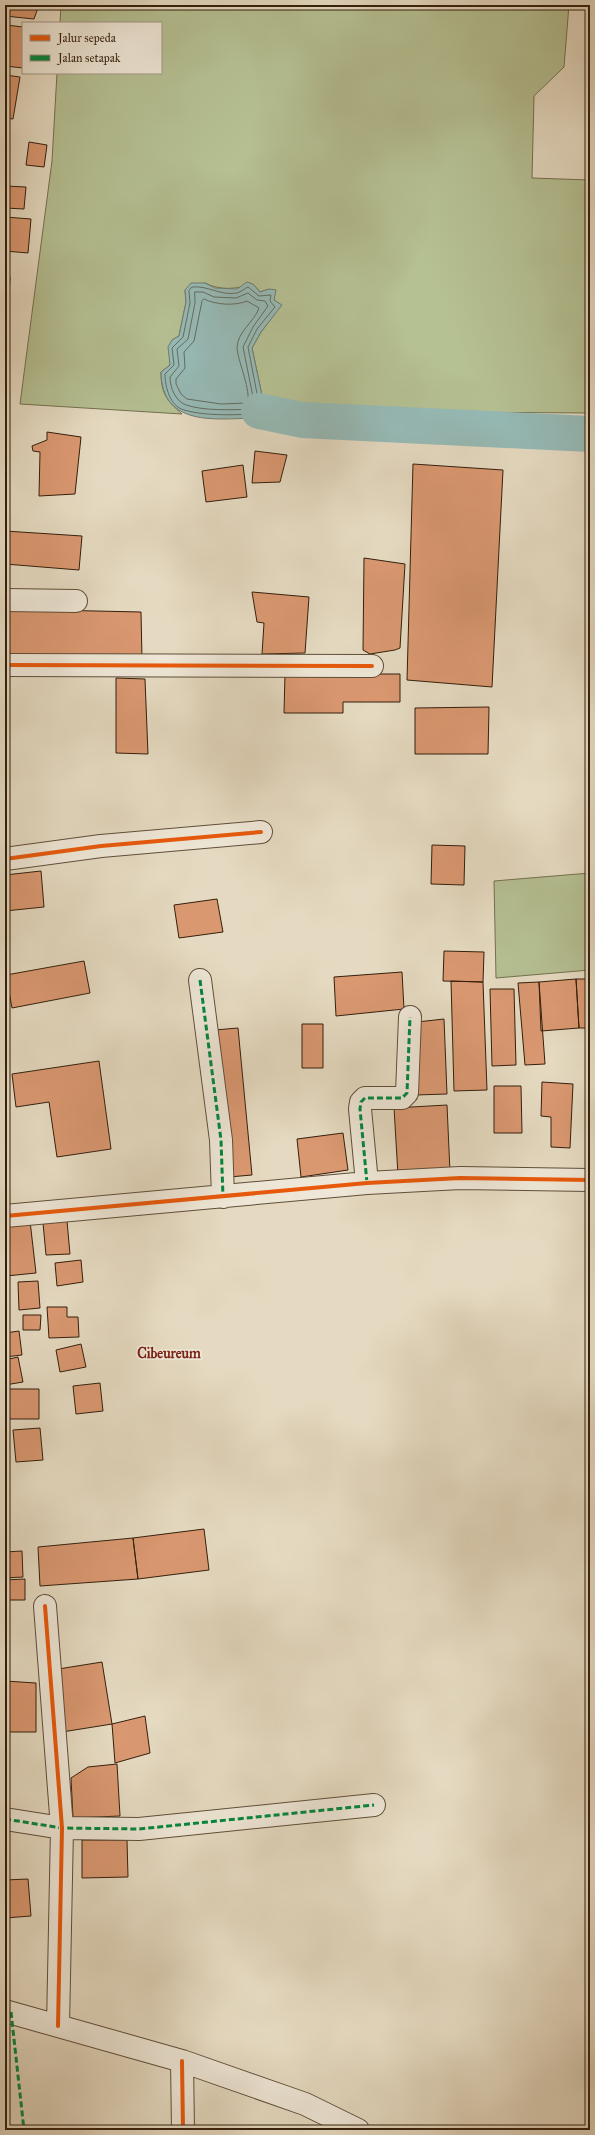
<svg xmlns="http://www.w3.org/2000/svg" width="595" height="2135" font-family="'IM FELL Great Primer',serif">
<style>
.green{fill:#b5c093;stroke:#747050}
.water{fill:#96bab6;stroke:#6e7c72}
.lines{fill:none;stroke-linecap:round;stroke-linejoin:round}
.shore{stroke:#646c61;stroke-width:1}
.canal{stroke:#96bab6;stroke-width:36}
.building{fill:#da9871;stroke:#331f0c}
.minor-casing{stroke:#604e39;stroke-width:24}
.minor{stroke:#eee7d7;stroke-width:22}
.quiet{stroke:#00873e;stroke-width:3;stroke-dasharray:6 3;stroke-linecap:butt}
.cycleway-casing{stroke:#eee7d7;stroke-width:6}
.cycleway{stroke:#e8590c;stroke-width:4}
.labels{text-anchor:middle;stroke-width:3.5;stroke-linejoin:round;paint-order:stroke}
.quarter-label{font-size:14px;font-weight:bold;fill:#7a1f14;stroke:#eee7d7}
</style>
<rect width="100%" height="100%" fill="#e5dac1"/>
<filter id="stains"><feTurbulence type="fractalNoise" baseFrequency=".005" numOctaves="4"/><feColorMatrix values="0 0 0 0 .2 0 0 0 0 .09 0 0 0 0 .02 0 0 0 .5 -.17"/></filter>
<radialGradient id="worn" r=".72"><stop offset=".6" stop-color="#630" stop-opacity="0"/><stop offset="1" stop-color="#630" stop-opacity=".3"/></radialGradient>
<!-- green -->
<path class="green" d="M61,5H569L564,67L534,96L532,178L590,180V413L259,411L264,405L252,348L261,332L281,305L274,300L269,289L260,292L253,284C236,289 221,291 205,283L185,290L186,302L179,336L172,340L170,365L161,372C161,393 166,400 182,414L20,404L52,161L57,73H161V23H60Z
M590,873V970L496,978L494,881Z"/>
<!-- water -->
<path class="water" d="M247,282L253,284L260,292L269,289L276,290L274,300L282,305L261,332L252,348L264,405L255,418C215,419 162,427 161,372L170,365L168,347L172,340L179,336L186,302L185,290L191,283H205L215,288L237,289Z"/>
<g class="lines">
<!-- shore -->
<path class="shore" d="M192,287C207,285 221,296 237,293C241,292 245,288 248,287L259,296L271,295L270,301L275,307L257,329L248,347L259,404L253,414C231,415 205,416 184,410C170,406 165,387 165,374L174,365L172,348L183,337L190,303L189,291Z
M195,292H203L214,297L236,298L248,293L257,300L265,301L268,306L253,327L243,347L254,402L250,409C232,410 204,411 186,405C175,401 170,387 170,377L179,366L177,349L188,339L195,303Z
M204,299C216,305 235,306 247,301L259,308C255,321 237,332 237,348C238,362 252,392 247,403L221,404L187,399L181,394L176,384V379L185,368L184,352L194,341L202,301Z"/>
<!-- canal -->
<path class="canal" d="M259,411L302,420L590,434"/>
</g>
<!-- building -->
<path class="building" d="M5,5H39L34,19L5,16Z
M6,25L23,27V68L5,66Z
M5,75L20,77L13,119L5,118Z
M29,142L47,145L44,167L26,165Z
M5,186L26,187L24,209L5,208Z
M5,217L31,219L28,253L5,251Z
M5,277H10L8,316H5Z
M47,432L81,437L75,494L39,496L40,452L33,451L32,446L47,440Z
M255,451L287,455L280,482L252,483Z
M413,464L503,470L492,687L407,680Z
M243,465L247,497L206,502L202,471Z
M5,531L82,536L79,570L5,564Z
M364,558L405,564L400,648L395,650L370,654L363,650Z
M252,592L309,597L305,653L262,654L264,623L257,622Z
M5,609L141,612L142,659L5,658Z
M285,674H400V702H343V713H284Z
M116,678L145,679L148,754L116,753Z
M489,707L488,754H415V708Z
M432,845L465,846L464,885L431,884Z
M41,871L44,907L5,911V875Z
M217,899L223,932L179,938L174,905Z
M444,951L484,952L483,982L443,981Z
M84,961L90,993L12,1008L6,975Z
M402,972L404,1009L336,1016L334,977Z
M576,979L579,1028L541,1031L539,982Z
M576,979H590V1028H579Z
M451,981L483,982L487,1090L454,1091Z
M539,982L545,1064L525,1065L518,983Z
M490,989H514L516,1065L492,1066Z
M444,1019L447,1094L416,1095L417,1022Z
M302,1024H323V1068H302Z
M238,1028L252,1175L229,1177L215,1030Z
M99,1061L111,1149L57,1157L49,1102L16,1107L12,1074Z
M542,1082L573,1084L570,1148L551,1147V1117L541,1116Z
M494,1086H521L522,1133H494Z
M447,1105L450,1172L398,1175L394,1108Z
M343,1133L348,1170L301,1177L297,1139Z
M30,1221L36,1273L6,1276L5,1224Z
M67,1221L70,1254L46,1255L43,1223Z
M81,1260L83,1282L57,1286L55,1263Z
M38,1281L40,1308L19,1310L18,1282Z
M47,1307H67V1317H78L79,1337L49,1338Z
M23,1315H41L40,1330H23Z
M19,1331L22,1355L5,1357V1333Z
M81,1344L86,1367L60,1372L56,1350Z
M18,1357L23,1382L5,1385V1360Z
M100,1383L103,1411L76,1414L73,1386Z
M5,1389H39V1419H5Z
M40,1428L43,1460L16,1462L13,1430Z
M204,1529L209,1570L138,1579L133,1538Z
M133,1538L138,1579L40,1586L38,1547Z
M22,1551L23,1577L5,1578V1552Z
M25,1579V1600H9V1608H5V1580Z
M102,1662L112,1724L62,1732L52,1670Z
M5,1681L36,1683V1732H5Z
M145,1716L150,1753L115,1763L112,1724Z
M117,1764L120,1816L73,1818L71,1778L88,1767Z
M82,1840H127L128,1877L82,1878Z
M28,1879L31,1916L5,1918V1880Z"/>
<g class="lines">
<!-- minor casing -->
<g class="minor-casing">
<path id="minor" d="M5,600L76,601
M5,665L372,666
M5,859L101,846L261,832
M200,980L221,1140L223,1197
M367,1183L360,1109L361,1102L365,1098H402L407,1093L410,1017
M5,1216L367,1183L460,1178L590,1180
M45,1606L62,1828L58,2026
M5,1819L62,1828L139,1829L374,1805
M5,2011L182,2061L305,2104L358,2130
M182,2061L183,2130"/>
</g>
<!-- minor -->
<use href="#minor" class="minor"/>
<!-- quiet -->
<path class="quiet" d="M200,980L221,1140L223,1197
M367,1183L360,1109L361,1102L365,1098H402L407,1093L410,1017
M5,1819L62,1828L139,1829L374,1805
M11,2012L24,2130"/>
<!-- cycleway casing -->
<g class="cycleway-casing">
<path id="cycleway" d="M5,665L372,666
M5,859L101,846L261,832
M5,1216L367,1183L460,1178L590,1180
M45,1606L62,1828L58,2026
M182,2061L183,2130"/>
</g>
<!-- cycleway -->
<use href="#cycleway" class="cycleway"/>
</g>
<g class="labels">
<!-- quarter labels -->
<g class="quarter-label">
<text x="169" y="1358">Cibeureum</text>
</g>
</g>
<!-- margin -->
<rect width="595" height="2135" fill="none" stroke="#e5dac1" stroke-width="20"/>
<rect x="6" y="6" width="583" height="2123" fill="none" stroke="#331f0c" stroke-width="2"/>
<rect x="10" y="10" width="575" height="2115" fill="none" stroke="#331f0c"/>
<!-- legend -->
<rect x="22" y="22" width="140" height="52" fill="#eee7d7" stroke="#a39786"/>
<rect x="30" y="35" width="20" height="6" fill="#e8590c" stroke="#a39786"/>
<text x="58" y="42" font-size="12" fill="#331f0c">Jalur sepeda</text>
<rect x="30" y="55" width="20" height="6" fill="#00873e" stroke="#a39786"/>
<text x="58" y="62" font-size="12" fill="#331f0c">Jalan setapak</text>
<rect width="100%" height="100%" filter="url(#stains)"/>
<rect width="100%" height="100%" fill="url(#worn)"/>
</svg>
